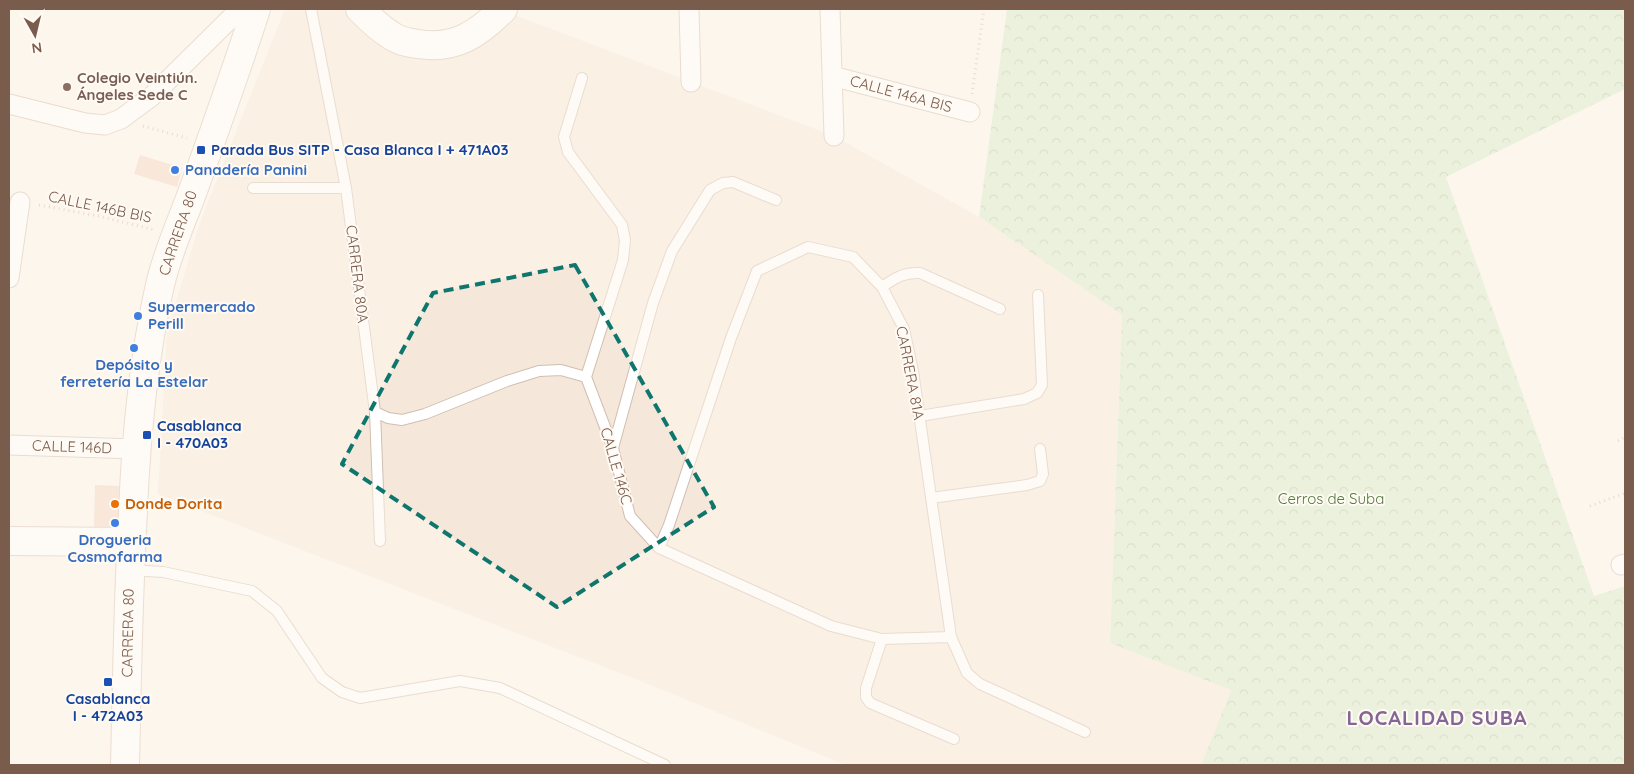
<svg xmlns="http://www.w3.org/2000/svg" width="1634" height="774" font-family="Quicksand,sans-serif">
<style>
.residential{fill:#f5e8da}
.forest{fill:url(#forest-crowns)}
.building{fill:#f3d5c3}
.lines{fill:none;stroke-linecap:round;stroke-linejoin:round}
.lane-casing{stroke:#d1beb0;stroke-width:12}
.street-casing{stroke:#d1beb0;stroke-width:21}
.secondary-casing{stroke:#d6c0b0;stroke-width:30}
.path{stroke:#d9b8a5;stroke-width:3;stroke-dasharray:1 4;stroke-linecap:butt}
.lane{stroke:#fff;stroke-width:10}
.street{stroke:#fff;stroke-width:19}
.secondary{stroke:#fff;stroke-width:28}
.marked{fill:none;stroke:#0f766e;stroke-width:4;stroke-dasharray:10 6;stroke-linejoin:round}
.education-dot{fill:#8d6e63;stroke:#fffaf3;stroke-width:2}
.transit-dot{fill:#1a4fb4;stroke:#fffaf3;stroke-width:2}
.shop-dot{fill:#3f7fe0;stroke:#fffaf3;stroke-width:2}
.food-dot{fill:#e8710a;stroke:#fffaf3;stroke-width:2}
.labels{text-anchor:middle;stroke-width:4;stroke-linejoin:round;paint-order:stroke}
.education-label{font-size:15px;font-weight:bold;fill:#785e54;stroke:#fffaf3;text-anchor:start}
.street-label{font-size:15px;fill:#7a5c4d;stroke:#fffaf3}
.transit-label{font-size:15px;font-weight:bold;fill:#164399;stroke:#fffaf3;text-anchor:start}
.shop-label{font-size:15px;font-weight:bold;fill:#366cbe;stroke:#fffaf3;text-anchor:start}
.park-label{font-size:15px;fill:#537a41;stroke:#fffaf3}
.food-label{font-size:15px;font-weight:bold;fill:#c56008;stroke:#fffaf3;text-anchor:start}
.district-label{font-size:20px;font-weight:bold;letter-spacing:1px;fill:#846695;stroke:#fffaf3}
</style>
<defs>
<pattern id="forest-crowns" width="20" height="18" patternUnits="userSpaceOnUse" patternTransform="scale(1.25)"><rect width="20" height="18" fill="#d8ecc9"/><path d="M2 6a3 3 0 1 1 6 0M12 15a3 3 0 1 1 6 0" fill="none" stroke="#b4c2a5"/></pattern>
</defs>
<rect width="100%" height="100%" fill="#fdf6ec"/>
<!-- residential -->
<path class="residential" d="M285,9H348L420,54L458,56L476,48L517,16L834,136L979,217L1122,315L1110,642L1231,690L1201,765H846L638,680L158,494L167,333L199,225Z"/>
<!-- forest -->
<path class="forest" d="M1007,9H1625V89L1446,177L1594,596L1625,586V765H1201L1231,690L1110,643L1122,315L979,217Z"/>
<!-- building -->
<path class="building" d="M140,155L182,168L177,187L134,174Z
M95,485L119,486L118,527H94Z"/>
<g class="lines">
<!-- lane casing -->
<g class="lane-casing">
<path id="lane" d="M311,9L346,188L375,412L380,541
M582,78L564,137L568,152L622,225L625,240L623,260L586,377
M253,188H346
M882,287C895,278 904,272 920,273L1000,309
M375,412L388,418L402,420L425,414L507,381L539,371L561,370L586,377L613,448L630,516L659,548L831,626L882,639L951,637
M920,416L1024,399L1037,393L1042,385L1038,295
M613,448L653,303L672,251L710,190L723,183L733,182L776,200
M931,498L1027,485L1040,481L1043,474L1040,449
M659,548L669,525L731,338L757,271L808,247L853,257L882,287L904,329L913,371L951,637L967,673L980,684L1085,732
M130,570L163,572L252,591L277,611L322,678L342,692L360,698L460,681L500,688L665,765
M882,639L866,688V697L870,703L954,739"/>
</g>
<!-- street casing -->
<g class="street-casing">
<path id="street" d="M689,9L691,82
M830,9L834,136
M832,76L970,112
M9,104L85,123L105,125L121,119L152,96L240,9
M9,278L20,202
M9,445L136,449
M1621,565L1625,564"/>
</g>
<!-- secondary casing -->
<g class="secondary-casing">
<path id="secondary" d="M360,9C369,18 378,27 389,34C397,40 408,43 418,44C455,50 478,34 503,9
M9,541L131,542
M125,765C127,681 128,597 133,512C136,435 143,360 160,285C168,250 183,219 195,185C216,127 237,68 256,9"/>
</g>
<!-- path -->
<path class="path" d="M972,94L984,9
M143,126L187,138
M39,205L98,216L155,230
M1618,441L1625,437
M1590,506L1625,493"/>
<!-- lane -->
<use href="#lane" class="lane"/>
<!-- street -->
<use href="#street" class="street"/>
<!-- secondary -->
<use href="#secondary" class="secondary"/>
</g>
<!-- marked area -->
<path d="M0 0H1634V774H0ZM575,265L714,507L557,607L342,464L433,293Z" fill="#fdf6ec" fill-opacity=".55" fill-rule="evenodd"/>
<path class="marked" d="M575,265L714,507L557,607L342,464L433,293Z"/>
<!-- markers -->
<circle class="education-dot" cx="67" cy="87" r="5"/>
<g class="transit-dot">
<rect x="196" y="145" width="10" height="10" rx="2.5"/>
<rect x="142" y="430" width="10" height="10" rx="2.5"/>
<rect x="103" y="677" width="10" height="10" rx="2.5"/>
</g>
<g class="shop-dot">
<circle cx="175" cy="170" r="5"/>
<circle cx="138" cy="316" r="5"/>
<circle cx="134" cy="348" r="5"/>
<circle cx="115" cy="523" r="5"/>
</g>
<circle class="food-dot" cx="115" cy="504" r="5"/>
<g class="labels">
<!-- education labels -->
<g class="education-label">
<text x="77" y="83">Colegio Veintiún.<tspan x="77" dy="17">Ángeles Sede C</tspan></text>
</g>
<!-- street labels -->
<g class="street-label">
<text transform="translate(901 94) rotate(15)" y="5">CALLE 146A BIS</text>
<text transform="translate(100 207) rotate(12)" y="5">CALLE 146B BIS</text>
<text transform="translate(178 233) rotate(-71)" y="5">CARRERA 80</text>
<text transform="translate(357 274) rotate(83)" y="5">CARRERA 80A</text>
<text transform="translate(910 373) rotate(79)" y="5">CARRERA 81A</text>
<text transform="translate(72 447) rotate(2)" y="5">CALLE 146D</text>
<text transform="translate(616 466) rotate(74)" y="5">CALLE 146C</text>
<text transform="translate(128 633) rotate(-89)" y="5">CARRERA 80</text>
</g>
<!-- transit labels -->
<g class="transit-label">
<text x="211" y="155">Parada Bus SITP - Casa Blanca I + 471A03</text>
<text x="157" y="431">Casablanca<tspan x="157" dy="17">I - 470A03</tspan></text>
<text x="108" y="704" text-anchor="middle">Casablanca<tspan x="108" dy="17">I - 472A03</tspan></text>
</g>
<!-- shop labels -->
<g class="shop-label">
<text x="185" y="175">Panadería Panini</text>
<text x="148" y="312">Supermercado<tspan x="148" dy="17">Perill</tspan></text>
<text x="134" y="370" text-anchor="middle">Depósito y<tspan x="134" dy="17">ferretería La Estelar</tspan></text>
<text x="115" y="545" text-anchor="middle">Drogueria<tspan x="115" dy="17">Cosmofarma</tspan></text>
</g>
<!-- park labels -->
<g class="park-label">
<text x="1331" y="504">Cerros de Suba</text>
</g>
<!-- food labels -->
<g class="food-label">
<text x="125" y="509">Donde Dorita</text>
</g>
<!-- district labels -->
<g class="district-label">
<text x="1437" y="725">LOCALIDAD SUBA</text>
</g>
</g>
<!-- border -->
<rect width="1634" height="774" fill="none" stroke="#7a5c4d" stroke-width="20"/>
<!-- north arrow -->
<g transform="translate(35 35) rotate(172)" stroke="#fffaf3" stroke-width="4" paint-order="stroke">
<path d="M0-4L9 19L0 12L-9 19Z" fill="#7a5c4d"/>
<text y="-8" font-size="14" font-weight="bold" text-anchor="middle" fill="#7a5c4d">N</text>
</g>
</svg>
